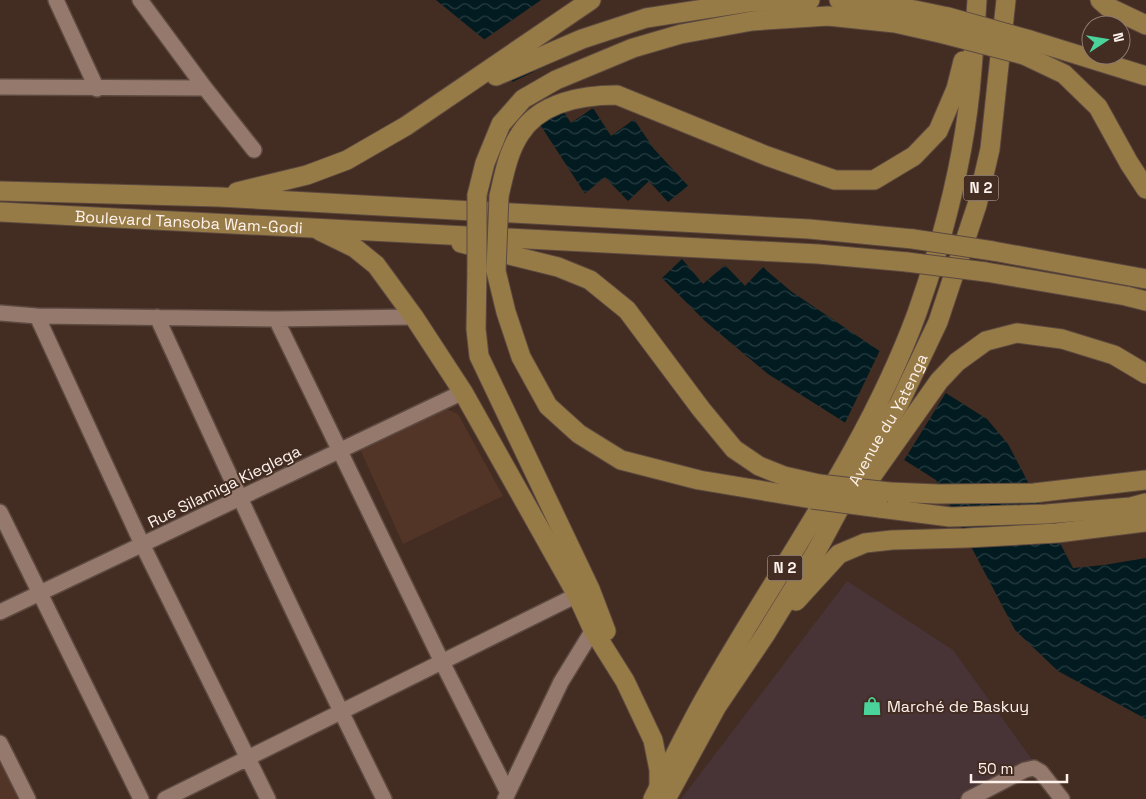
<svg xmlns="http://www.w3.org/2000/svg" width="1146" height="799" font-family="'Space Grotesk',sans-serif">
<style>
.commercial{fill:#483436}
.built{fill:#523527}
.water{fill:url(#water-waves)}
.pier{fill:#432c21}
.lines{fill:none;stroke-linecap:round;stroke-linejoin:round}
.minor-casing{stroke:#5c4940;stroke-width:18}
.major-casing{stroke:#5c4940;stroke-width:21}
.minor{stroke:#94796c;stroke-width:15}
.major{stroke:#977b46;stroke-width:19}
.major-bridge-casing{stroke:#5c4940;stroke-width:21;stroke-linecap:butt}
.major-bridge{stroke:#977b46;stroke-width:19}
.labels{text-anchor:middle;stroke-width:4;stroke-linejoin:round;paint-order:stroke}
.shield{fill:#432c21;stroke:#c6b7af;stroke-width:1}
.shield-label{font-size:15px;font-weight:bold;fill:#fef2ec}
.street-label{font-size:16px;fill:#fef2ec;stroke:#432c21}
.poi-label{font-size:16px;fill:#fef2ec;stroke:#432c21;text-anchor:start}
</style>
<defs>
<pattern id="water-waves" width="16" height="10" patternUnits="userSpaceOnUse" patternTransform="scale(1.25)"><rect width="16" height="10" fill="#021b20"/><path d="M0 5q4-4 8 0t8 0" fill="none" stroke="#283d41"/></pattern>
</defs>
<rect width="100%" height="100%" fill="#432c21"/>
<!-- commercial -->
<path class="commercial" d="M847,581L953,650L1033,761L958,799H681Z"/>
<!-- built -->
<path class="built" d="M444,408L458,414L503,496L403,544L360,449Z
M0,759L19,799H0Z"/>
<!-- water -->
<path class="water" d="M436,0H557L606,78L654,149L767,271L792,292L884,354L987,419L1008,444L1073,568L1104,565L1146,558V719L1058,671L1015,630L936,480L768,374L705,321L656,272L591,203L485,40Z"/>
<!-- pier -->
<path class="pier" d="M541,0H560L586,43L506,77L482,41Z
M588,46L636,118L611,136L593,108L571,123L562,109L537,124L510,83Z
M605,177L628,201L649,181L668,202L690,184L765,265L745,286L725,265L703,284L682,259L660,280L588,202L583,195Z
M881,348L947,391L903,462L844,425Z"/>
<g class="lines">
<!-- minor casing -->
<g class="minor-casing">
<path id="minor" d="M56,0L97,89
M140,0L205,88L254,150
M0,87L205,88
M0,313L37,316L276,319L414,317
M37,316L142,544L268,799
M157,317C231,479 305,640 384,799
M276,319L442,662L508,793
M0,512L141,799
M0,612L463,392
M0,743L28,799
M165,799L577,595
M505,799L561,682L593,630
M969,799L1025,770L1034,768L1041,772L1062,799"/>
</g>
<!-- major casing -->
<g class="major-casing">
<g id="major">
<path d="M839,0L895,6L948,17"/>
<path d="M1100,0L1108,7L1146,25"/>
<path d="M1030,40L1146,76"/>
<path d="M1024,55L1064,74L1098,107L1129,163L1146,189"/>
<path d="M496,76L582,39L646,18L749,2L810,0"/>
<path d="M0,191L219,197L363,205L809,229L913,239"/>
<path d="M237,192L307,175L347,160L406,126L591,0"/>
<path d="M477,195L485,163L501,124L523,99L556,80L633,48L681,34L752,21L828,16L895,23L944,34"/>
<path d="M499,196C504,175 508,152 520,134C540,102 583,95 617,95L767,156L835,180H874L914,156L938,131L956,89L963,61"/>
<path id="s1" d="M0,212L818,254L907,262"/>
<path d="M320,231L355,248L376,265L414,317L463,392L577,595L593,630L625,681L653,740L659,770V785"/>
<path d="M461,243L558,267L590,280L627,310L701,409L734,449L759,466L784,476L819,484"/>
<path d="M993,251L1146,279"/>
<path d="M477,270L476,329L479,356L590,589L606,631"/>
<path d="M496,271L506,312L521,357L548,406L579,434L621,460L699,480L812,499"/>
<path d="M986,272L1126,296L1146,301"/>
<path d="M889,492L938,494L1034,493L1146,480"/>
<path d="M857,497L939,381L957,362L986,341L1017,333L1062,339L1114,355L1146,374"/>
<path d="M880,508L950,517L1046,514L1131,507L1146,503"/>
<path d="M796,601L839,554L865,543L892,540L966,538L1057,533L1146,522"/>
<path d="M653,799C670,765 687,730 705,698C777,570 866,452 917,313C942,242 962,167 970,92C973,61 975,31 977,0"/>
<path id="s2" d="M666,799L717,706L765,635L816,552L874,444L899,404L938,322L977,205L990,149L1006,0"/>
</g>
</g>
<!-- minor -->
<use href="#minor" class="minor"/>
<!-- major -->
<use href="#major" class="major"/>
<!-- major-bridge casing -->
<g class="major-bridge-casing">
<path id="major-bridge" d="M948,17L1030,40
M944,34L1024,55
M477,195V270
M913,239L993,251
M907,262L986,272
M496,271L499,196
M819,484L889,492
M812,499L880,508"/>
</g>
<!-- major-bridge -->
<use href="#major-bridge" class="major-bridge"/>
</g>
<!-- icons -->
<defs>
<g id="shop-bare" transform="scale(1.5)"><path d="M-5-2.5h2.3a2.7 3.5 0 0 1 5.4 0H5L5.5 6h-11ZM-1.5-2.5h3a1.5 2.3 0 0 0-3 0Z" fill="#4ad49c" stroke="#432c21" stroke-width="2.5" paint-order="stroke"/></g>
</defs>
<g fill-rule="evenodd">
<use href="#shop-bare" x="872" y="706"/>
</g>
<g class="labels">
<!-- shield labels -->
<g class="shield">
<rect x="963.5" y="175.5" width="35" height="25" rx="4"/>
<rect x="767.5" y="555.5" width="35" height="25" rx="4"/>
</g>
<g class="shield-label">
<text x="981" y="193">N 2</text>
<text x="785" y="573">N 2</text>
</g>
<!-- street labels -->
<g class="street-label">
<text dy="6" stroke="none"><textPath href="#s1" startOffset="189">Boulevard Tansoba Wam-Godi</textPath></text>
<text dy="6" stroke="none"><textPath href="#s2" startOffset="440">Avenue du Yatenga</textPath></text>
<text transform="translate(224 486) rotate(-26)" y="6">Rue Silamiga Kieglega</text>
</g>
<!-- poi labels -->
<g class="poi-label">
<text x="887" y="712">Marché de Baskuy</text>
</g>
</g>
<!-- north arrow -->
<g transform="translate(1106 40) rotate(78)"><circle r="24" fill="#432c21" stroke="#8e7b72"/>
<path d="M0-4L9 19L0 12L-9 19Z" fill="#4ad49c"/>
<text y="-8" font-size="14" font-weight="bold" text-anchor="middle" fill="#fef2ec">N</text>
</g>
<!-- scale -->
<path d="M971 774v8h96v-8" fill="none" stroke="#fef2ec" stroke-width="2.5"/>
<text x="978" y="774" font-size="15" fill="#fef2ec" stroke="#432c21" stroke-width="4" paint-order="stroke">50 m</text>
</svg>
